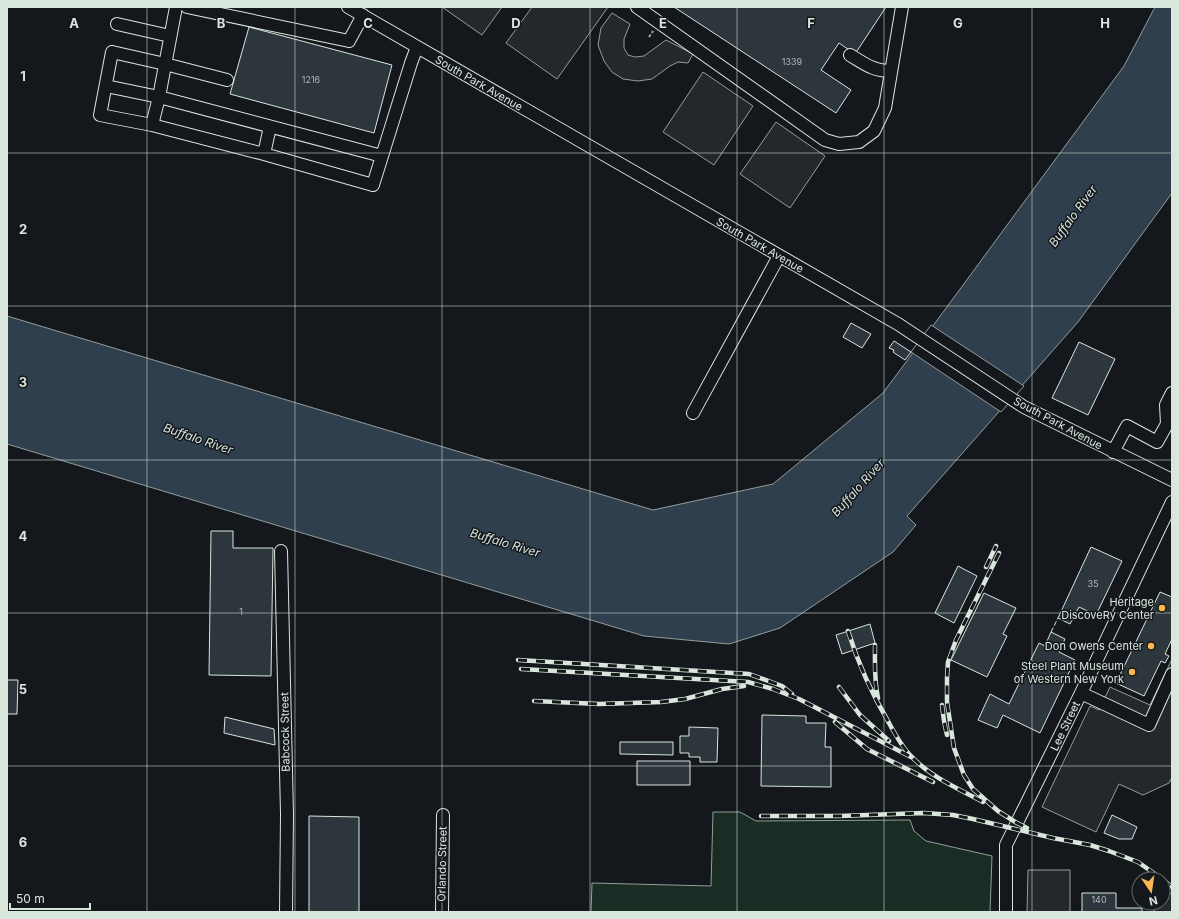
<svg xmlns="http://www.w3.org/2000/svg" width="1179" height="919" font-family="Inter,sans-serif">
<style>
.green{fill:#1a2d24;stroke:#939e99}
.parking{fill:#24282b;stroke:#939e99}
.water{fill:#2f3f4d;stroke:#939e99}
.pier{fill:#14181c;stroke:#939e99}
.building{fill:#2c363c;stroke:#d8e6dc}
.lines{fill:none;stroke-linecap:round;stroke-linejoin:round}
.minor-casing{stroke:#d8e6dc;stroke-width:14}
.path{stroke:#9da8a2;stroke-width:2;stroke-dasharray:3 2;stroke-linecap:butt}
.minor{stroke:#14181c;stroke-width:12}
.rail-casing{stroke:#d8e6dc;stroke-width:4.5}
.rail{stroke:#14181c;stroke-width:3;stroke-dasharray:9;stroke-linecap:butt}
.fence{stroke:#d8e6dc;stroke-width:1;stroke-dasharray:5 2;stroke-linecap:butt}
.grid{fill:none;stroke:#d8e6dc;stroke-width:1;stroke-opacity:0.55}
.poi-dot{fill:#ffb74d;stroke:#14181c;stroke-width:1.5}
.labels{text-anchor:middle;stroke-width:3;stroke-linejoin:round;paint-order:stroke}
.number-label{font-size:9px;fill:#adbab4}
.street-label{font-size:11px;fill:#d8e6dc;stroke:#14181c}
.poi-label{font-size:11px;fill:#d8e6dc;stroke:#14181c;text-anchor:end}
.water-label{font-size:12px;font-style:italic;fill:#d8e6dc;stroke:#14181c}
.grid-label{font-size:13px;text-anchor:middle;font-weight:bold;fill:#d8e6dc;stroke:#14181c;stroke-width:3;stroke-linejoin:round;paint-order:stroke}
</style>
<rect width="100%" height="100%" fill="#14181c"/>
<!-- green -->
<path class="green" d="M713,812H740L756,821L910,820L914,831L926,841L992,856L990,912H591L592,883L711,886Z"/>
<!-- parking -->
<path class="parking" d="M442,7H502L482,35Z
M532,7H608L557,79L506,43Z
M612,13L630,24L624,39V48L628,55L635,57L644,56L666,40L693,54L688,63L678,62L670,66L652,79L638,81L623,79L612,72L604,61L598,45L601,28Z
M703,72L753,106L714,165L663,132Z
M776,122L825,156L790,208L740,174Z
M1172,659V777L1169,783L1143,795L1119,784L1096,832L1042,807L1090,706L1099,710L1110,687L1150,705Z
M1028,870H1070V912H1027Z
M1163,887L1172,895V912H1154V903H1163Z"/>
<!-- water -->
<path class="water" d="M1155,7H1172V193L1078,322L907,516L916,525L893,552L780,628L729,644L644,636L7,444V316L653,510L773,484L883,393L941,315L1124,66Z"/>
<!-- pier -->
<path class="pier" d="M931,325L1024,386L1001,412L911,352Z"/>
<!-- building -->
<path class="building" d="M674,7H886L855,54L839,43L821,70L851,90L836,113Z
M249,27L392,65L374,133L230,94Z
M851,323L871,334L862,348L843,337Z
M894,341L911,352L905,360L893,352L894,350L889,348Z
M1079,342L1115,359L1088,415L1052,398Z
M211,531H233V548H273L271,676L209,675Z
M1091,547L1122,561L1096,615L1079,607L1070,624L1058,618Z
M958,566L977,576L954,623L935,613Z
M1160,592L1172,597V639L1165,654L1169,656L1165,663L1161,661L1144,696L1116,683Z
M984,593L1016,608L1003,634L1007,636L987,677L951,660Z
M870,624L875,643L842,654L836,635Z
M1051,632L1065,639L1059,652L1075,660L1040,733L1003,715L997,728L978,720L990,694L1009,704L1039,643L1045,646Z
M7,680H18L17,714H7Z
M762,715L806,716V723H826L825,747H831V787L761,786Z
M225,717L274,729L275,745L224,733Z
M689,727L718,728L717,762H700V757H689V753H680V736H689Z
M620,742H673V755L620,754Z
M637,761H690V785H637Z
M1112,815L1137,827L1132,839H1119L1104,833Z
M309,816L359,817V912H309Z
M1082,893H1116V908H1142V912H1082Z"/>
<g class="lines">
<!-- minor casing -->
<g class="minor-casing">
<path id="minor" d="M176,7L159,97L152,125L264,154L373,185L411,63L417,47
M187,7L349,41L363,15
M348,7L898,324L1024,407L1172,480
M637,7L825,140L839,144L859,142L874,131L885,108L902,7
M117,24L170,36
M850,55C865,64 873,71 891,71
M106,86L159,97L382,156
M152,125L100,115L112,52L165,64L227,80
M264,154L270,127
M693,413L779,256
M1113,452L1127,426L1157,442L1167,424L1166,405L1172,393
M281,551L287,814L286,912
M1081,693L1149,725L1172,674
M442,912L443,815
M1006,912V845L1081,693L1172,502"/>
</g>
<!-- path -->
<path class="path" d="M649,37L653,31"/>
<!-- minor -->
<use href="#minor" class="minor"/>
<!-- rail casing -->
<g class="rail-casing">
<path id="rail" d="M999,553L956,640L948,662L947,678V702L954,748L964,775L973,789L998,811L1017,823L1027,828
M986,567L996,546
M848,631C858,663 872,694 889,723C895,734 902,747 911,756C929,776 959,789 983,802
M875,645C875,663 874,680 878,698
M518,660L749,674L782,686L792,694
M521,669L748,682L773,689L799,699L911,757
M839,687L860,715L889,741
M534,701L599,704L661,702L685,699L722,689L744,686
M942,705L944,721L947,735
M835,722L867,749L933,782
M761,816H839L924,813L953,815L973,819L1053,838L1090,845L1109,851L1138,862L1162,879
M1163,880L1172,887"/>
</g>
<!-- rail -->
<use href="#rail" class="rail"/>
<!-- fence -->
<path class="fence" d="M1051,632L1058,618"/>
</g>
<!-- grid -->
<path class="grid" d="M147,7V912M295,7V912M442,7V912M590,7V912M737,7V912M884,7V912M1032,7V912M7,153H1172M7,306H1172M7,460H1172M7,613H1172M7,766H1172"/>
<!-- markers -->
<g class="poi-dot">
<circle cx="1162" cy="608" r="4"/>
<circle cx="1151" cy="646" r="4"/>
<circle cx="1132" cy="672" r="4"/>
</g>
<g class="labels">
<!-- number labels -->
<g class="number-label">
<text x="792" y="65">1339</text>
<text x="311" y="83">1216</text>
<text x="1093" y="587">35</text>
<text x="241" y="615">1</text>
<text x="1099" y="903">140</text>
</g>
<!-- street labels -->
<g class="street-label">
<text transform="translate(479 83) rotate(30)" y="4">South Park Avenue</text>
<text transform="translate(760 245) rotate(30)" y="4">South Park Avenue</text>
<text transform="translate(1058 423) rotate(28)" y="4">South Park Avenue</text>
<text transform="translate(1065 726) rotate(-64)" y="4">Lee Street</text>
<text transform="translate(285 732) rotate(-91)" y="4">Babcock Street</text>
<text transform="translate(442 864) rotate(-89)" y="4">Orlando Street</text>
</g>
<!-- poi labels -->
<g class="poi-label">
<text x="1154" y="606">Heritage<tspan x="1154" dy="13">DiscoveRy Center</tspan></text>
<text x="1143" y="650">Don Owens Center</text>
<text x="1124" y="670">Steel Plant Museum<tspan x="1124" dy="13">of Western New York</tspan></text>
</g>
<!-- water labels -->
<g class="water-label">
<text transform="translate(1073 216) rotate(-54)" y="4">Buffalo River</text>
<text transform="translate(198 439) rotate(19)" y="4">Buffalo River</text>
<text transform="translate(858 488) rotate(-48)" y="4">Buffalo River</text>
<text transform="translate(505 543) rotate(17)" y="4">Buffalo River</text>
</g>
</g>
<g class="grid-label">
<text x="74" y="28">A</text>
<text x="221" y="28">B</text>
<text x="368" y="28">C</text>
<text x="516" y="28">D</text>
<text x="663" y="28">E</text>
<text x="811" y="28">F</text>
<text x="958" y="28">G</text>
<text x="1105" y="28">H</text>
<text x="23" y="81">1</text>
<text x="23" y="234">2</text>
<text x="23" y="387">3</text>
<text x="23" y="541">4</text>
<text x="23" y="694">5</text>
<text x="23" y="847">6</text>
</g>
<!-- border -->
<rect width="1179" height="919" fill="none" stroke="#d8e6dc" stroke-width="16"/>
<!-- north arrow -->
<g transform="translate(1151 891) rotate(167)"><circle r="19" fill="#14181c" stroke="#626a69"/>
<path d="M0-3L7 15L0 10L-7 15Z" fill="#ffb74d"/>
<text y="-6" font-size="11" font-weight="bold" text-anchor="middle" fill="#d8e6dc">N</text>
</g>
<!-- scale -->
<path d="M10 903v6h80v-6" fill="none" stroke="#d8e6dc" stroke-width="2"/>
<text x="16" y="903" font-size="12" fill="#d8e6dc" stroke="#14181c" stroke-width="3" paint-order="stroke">50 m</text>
</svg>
